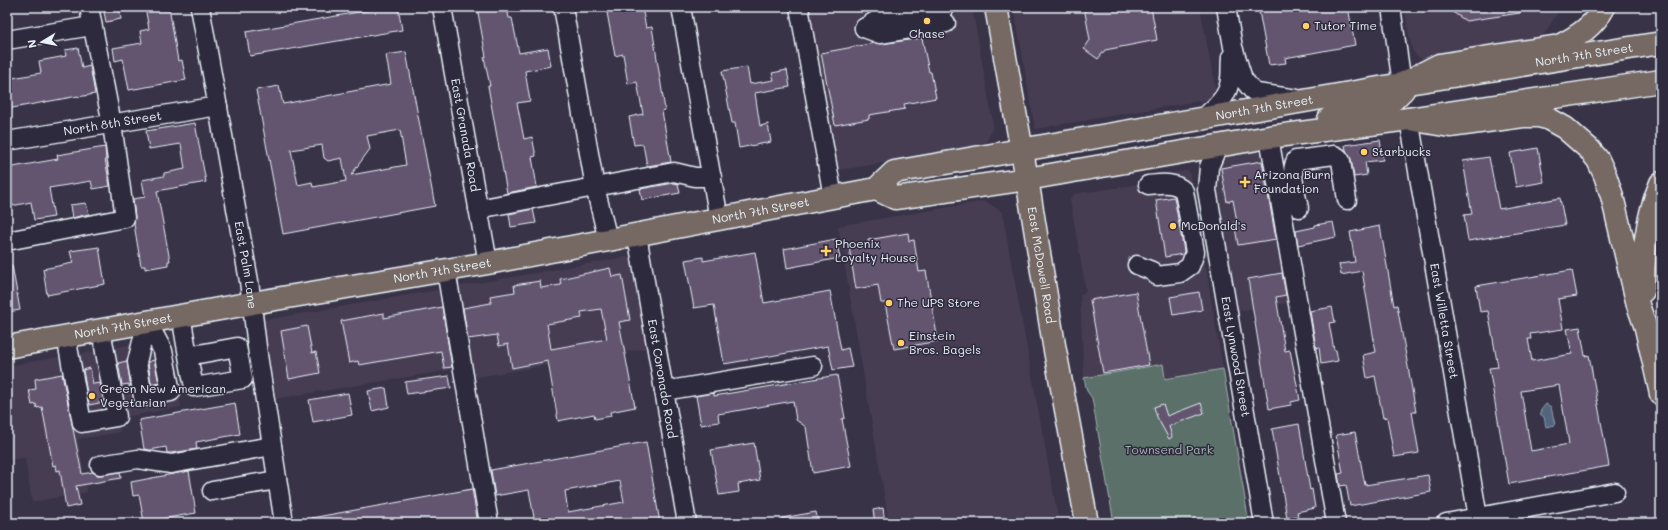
<svg xmlns="http://www.w3.org/2000/svg" width="1668" height="530" font-family="Mali,sans-serif">
<style>
.built{fill:#463d53}
.green{fill:#5a6f68;stroke:#a1b0b0}
.water{fill:#53657e;stroke:#8f9daf}
.building{fill:#635570;stroke:#e8f1f8;fill-rule:evenodd}
.lines{fill:none;stroke-linecap:round;stroke-linejoin:round}
.minor-casing{stroke:#e8f1f8;stroke-width:21}
.major-casing{stroke:#e8f1f8;stroke-width:25}
.highway-casing{stroke:#e8f1f8;stroke-width:25}
.minor{stroke:#2f2a3d;stroke-width:18}
.major{stroke:#766964;stroke-width:22}
.highway{stroke:#766964;stroke-width:22}
.poi-dot{fill:#ffd166;stroke:#2f2a3d;stroke-width:1.5}
.labels{text-anchor:middle;stroke-width:3;stroke-linejoin:round;paint-order:stroke}
.poi-label{font-size:12px;fill:#e8f1f8;stroke:#2f2a3d;text-anchor:start}
.street-label{font-size:12px;fill:#e8f1f8;stroke:#2f2a3d}
.park-label{font-size:12px;fill:#a8b6b7;stroke:#2f2a3d}
</style>
<rect width="100%" height="100%" fill="#393347"/>
<filter id="ink" filterUnits="userSpaceOnUse"><feTurbulence type="fractalNoise" baseFrequency=".025" numOctaves="2"/><feDisplacementMap in="SourceGraphic" scale="8" xChannelSelector="R" yChannelSelector="G"/><feConvolveMatrix kernelMatrix="1 2 1 2 8 2 1 2 1" color-interpolation-filters="sRGB"/></filter>
<g filter="url(#ink)">
<!-- built -->
<path class="built" d="M803,7H972L992,117L993,127L987,141L983,145L975,148L833,171Z
M1014,7H1200L1217,98L1035,129Z
M1404,7H1561L1539,43L1425,61L1416,55L1412,50Z
M1272,147L1299,301L1237,311L1213,172L1224,155Z
M1189,170L1223,369L1165,379L1162,364L1084,378L1080,295L1086,291L1070,199L1074,194L1134,185L1156,176Z
M985,201L1002,212L1059,523H889L838,226Z
M632,256L648,348L460,380L457,369L274,399L259,321Z
M169,338L181,407L118,418L120,432L78,439L87,492L32,502L25,458L7,460V366Z"/>
<!-- green -->
<path class="green" d="M1163,364L1165,379L1223,369L1249,523H1114L1092,398L1087,391L1084,378Z"/>
<!-- water -->
<path class="water" d="M1546,404L1551,407L1555,425L1546,427L1544,417L1540,414L1541,410Z"/>
<!-- building -->
<path class="building" d="M103,7H119L121,19L106,22Z
M145,7H169L178,61L182,60L186,80L129,90L123,59L115,61L113,48L142,43L140,31L149,29Z
M387,7H398L402,30L250,56L246,32Z
M477,7H507L509,18H512L519,53L548,48L551,66L525,71L530,101L517,103L524,139L532,137L536,156L532,157L537,187L507,193L488,86H490L484,57H486Z
M606,7H642L646,28L652,27L665,110L662,111L671,162L647,166L643,144L634,145L629,117L643,114L637,82L628,84L623,54L615,56Z
M1084,7H1151L1157,40L1105,50L1098,59L1084,49L1090,40Z
M1279,7H1348L1355,45L1285,58L1286,63L1269,65L1259,11Z
M1445,7H1519L1520,13L1466,21Z
M922,38L929,72H931L936,98L904,104L905,109L869,115V119L835,125L821,53L875,43L882,44Z
M78,48L82,68L90,66L95,94L78,97V96L7,109V79L41,73L39,61L66,56L65,50Z
M406,52L435,206L283,234L256,90L279,86L283,104L391,84L386,55ZM400,130L406,165L351,175L370,149L367,136ZM322,145L324,158L328,161L342,158L346,181L313,187L312,182L298,185L291,150Z
M747,67L750,84L774,80L772,73L787,70L790,87L755,93L760,126L768,124L771,142L739,148L735,123H732L722,71Z
M195,123L206,182L157,191L170,261H168V265L145,269V266H141L134,224L135,217L133,199L145,197L142,180L164,176V173L185,169L181,144L149,149L146,131Z
M1380,140L1383,160L1365,162L1367,175L1354,177L1351,159L1346,150L1345,145Z
M105,147L106,159H105L110,186L93,189L91,181L49,188L54,217L34,220L31,202L7,207V168L58,159L57,155Z
M1538,148L1544,182L1516,187L1510,153Z
M1489,157L1499,209L1560,198L1565,225L1468,241L1464,215L1472,214L1463,161Z
M1262,161L1276,239L1238,245L1234,222H1237L1233,200L1227,202L1221,168Z
M674,183L678,184L680,193L642,200L640,189Z
M1174,197L1184,251L1183,254L1165,257L1156,200Z
M86,203L89,214L72,218L70,205Z
M533,209L536,223L511,227L509,214Z
M1333,222L1336,237L1298,245L1296,231L1315,227V225Z
M1380,226L1394,306L1397,305L1416,412H1412L1419,453L1394,457L1387,417L1383,418L1375,376L1367,378L1363,355L1376,352L1362,271L1341,275L1339,264L1355,262L1350,232Z
M908,233L909,241L914,240L919,272L926,271L938,341L894,349L885,303H881L878,285L856,289L849,247L869,244L868,240Z
M836,239L840,258L787,268L784,249Z
M99,247L105,284L47,295L43,269L73,263L70,251Z
M755,252L764,303L830,291L841,350L848,348L852,367L833,370L828,346L724,364L714,305L694,308L685,260L703,257V261Z
M12,265L20,310L7,312V266Z
M610,268L612,277L622,275L630,320L619,322L635,407L610,412L611,416L595,419L594,414L558,421L548,361L512,368L508,344L499,346L497,335L468,339L463,308L491,303L490,296L515,292L514,285L540,281L541,288L561,285L560,279ZM601,309L607,339L551,349L547,324L582,318L581,312Z
M1572,270L1577,296L1558,299L1563,329L1530,334L1531,339H1528L1532,361L1572,354L1567,329L1580,327L1585,356L1589,355L1609,466L1509,484L1489,368L1498,367L1488,311L1480,312L1476,286ZM1559,385L1569,444L1531,451L1521,391Z
M1282,273L1286,295L1276,297L1285,351L1290,350L1300,400L1291,402V405L1269,409L1248,279Z
M1136,292L1149,365L1103,373L1090,300Z
M1199,292L1202,310L1173,315L1170,297Z
M442,307L452,367L444,368L441,351L359,365L358,361L349,363L341,321L384,313V318Z
M1332,307L1335,322L1329,323L1334,350H1336L1338,361L1321,364L1319,347L1316,348L1310,311Z
M307,326L312,353L316,352L320,373L289,379L281,331Z
M154,360L159,383L156,384V383H151L148,362Z
M127,361L131,387H129V384L122,385L118,363Z
M90,368L93,384L100,383L104,402L89,405L83,370Z
M62,374L82,474L93,472L97,475H102L120,472L121,478L76,486L80,505L66,508L60,470L57,471L56,465L53,466L42,407L37,408L36,404L32,405L29,390L36,389L35,379Z
M837,375L845,418L842,419L851,466L813,473L806,427L796,420L793,401L718,414L719,422L701,425L696,396L714,393V396Z
M449,376L451,388L407,394L405,382Z
M386,388L389,407L372,411L368,391Z
M348,393L352,415L313,422L309,400Z
M235,403L240,434L196,442L197,449L171,453H167L166,447L150,450L144,449L139,420Z
M1201,403L1204,413L1169,426L1172,437L1169,439L1157,417L1154,407L1163,404L1167,416Z
M1299,424L1310,490L1312,489L1315,508L1297,512L1298,516L1287,518L1272,429Z
M1355,432L1365,485L1428,475L1431,492L1350,506L1346,485L1340,486L1338,474L1343,473L1336,435Z
M646,442L660,523H535L529,490L495,496L491,470ZM620,481L624,502L568,512L565,491Z
M754,443L760,480L738,484L739,492L719,495L711,450Z
M189,471L196,513L144,522L139,495L133,496L131,482Z
M472,489L478,523H311V518Z
M883,508L885,523H875L873,510Z
M816,512L818,523H783L782,518Z"/>
<g class="lines">
<!-- minor casing -->
<g class="minor-casing">
<g id="minor">
<path id="s1" d="M200,7L249,281L258,355L284,523"/>
<path id="s2" d="M442,7L488,263"/>
<path d="M681,7L719,219"/>
<path d="M799,7L833,197"/>
<path d="M1226,7L1233,47L1243,79L1252,90L1257,93L1297,99"/>
<path d="M1391,7L1402,84"/>
<path d="M931,11L944,8"/>
<path d="M933,25L946,23"/>
<path d="M864,28L880,34L922,27"/>
<path d="M864,28L875,21L919,13"/>
<path d="M7,40L92,26"/>
<path d="M1202,119C1214,108 1229,97 1230,79C1231,72 1230,65 1231,57"/>
<path id="s3" d="M1409,119L1479,523"/>
<path d="M1269,137L1336,523"/>
<path id="s4" d="M7,141L218,106"/>
<path id="s5" d="M1218,146L1209,167L1207,190L1264,523"/>
<path d="M1299,208C1296,194 1289,172 1296,160L1334,155L1338,157L1341,161L1347,200"/>
<path d="M478,209L595,187L563,7"/>
<path id="s6" d="M637,235L687,523"/>
<path d="M608,240L595,187L674,172L695,177H712"/>
<path d="M7,241L125,218L112,124L89,7"/>
<path d="M1137,265L1152,271L1157,276L1180,273L1190,266L1193,258L1195,252L1184,191C1175,181 1160,184 1148,185"/>
<path d="M446,270L489,523"/>
<path d="M181,315C185,339 189,363 194,387L243,379L237,347L188,356"/>
<path d="M147,321L163,351L171,392L143,397L137,362Z"/>
<path d="M66,336L82,423L117,417L101,330"/>
<path d="M664,391L813,366"/>
<path d="M100,465L138,459L171,464L272,446"/>
<path d="M212,491L277,480"/>
<path d="M1446,523L1615,492"/>
</g>
</g>
<!-- major casing -->
<g class="major-casing">
<g id="major">
<path id="s7" d="M996,7L1027,179L1054,345L1087,523"/>
<path d="M1329,119L1332,116L1393,100L1403,90L1402,85"/>
<path d="M876,189L895,198L931,193L1027,179L1269,137L1409,119L1661,81"/>
<path id="s8" d="M7,347L264,301L488,263L833,197L876,189L894,172L1402,84L1661,43"/>
</g>
</g>
<!-- highway casing -->
<g class="highway-casing">
<path id="highway" d="M1402,84L1439,65L1559,46C1577,37 1594,26 1604,7
M1409,119L1450,126L1523,116H1539L1547,118L1565,128L1589,149L1598,160L1605,175L1612,196L1638,305L1646,328L1661,394
M1643,291C1643,254 1646,218 1661,183"/>
</g>
<!-- minor -->
<use href="#minor" class="minor"/>
<!-- major -->
<use href="#major" class="major"/>
<!-- highway -->
<use href="#highway" class="highway"/>
</g>
</g>
<!-- markers -->
<g class="poi-dot">
<circle cx="927" cy="21" r="4"/>
<circle cx="1306" cy="26" r="4"/>
<circle cx="1364" cy="152" r="4"/>
<path d="M1243 176h4v4h4v4h-4v4h-4v-4h-4v-4h4z"/>
<circle cx="1173" cy="226" r="4"/>
<path d="M824 245h4v4h4v4h-4v4h-4v-4h-4v-4h4z"/>
<circle cx="889" cy="303" r="4"/>
<circle cx="901" cy="343" r="4"/>
<circle cx="92" cy="396" r="4"/>
</g>
<g class="labels">
<!-- poi labels -->
<g class="poi-label">
<text x="1314" y="30">Tutor Time</text>
<text x="927" y="38" text-anchor="middle">Chase</text>
<text x="1372" y="156">Starbucks</text>
<text x="1254" y="179">Arizona Burn<tspan x="1254" dy="14">Foundation</tspan></text>
<text x="1181" y="230">McDonald's</text>
<text x="835" y="248">Phoenix<tspan x="835" dy="14">Loyalty House</tspan></text>
<text x="897" y="307">The UPS Store</text>
<text x="909" y="340">Einstein<tspan x="909" dy="14">Bros. Bagels</tspan></text>
<text x="100" y="393">Green New American<tspan x="100" dy="14">Vegetarian</tspan></text>
</g>
<!-- street labels -->
<g class="street-label">
<text dy="4" stroke="none"><textPath href="#s8" startOffset="1608">North 7th Street</textPath></text>
<text dy="4" stroke="none"><textPath href="#s8" startOffset="1284">North 7th Street</textPath></text>
<text dy="4" stroke="none"><textPath href="#s4" startOffset="107">North 8th Street</textPath></text>
<text dy="4" stroke="none"><textPath href="#s2" startOffset="130">East Granada Road</textPath></text>
<text dy="4" stroke="none"><textPath href="#s8" startOffset="766">North 7th Street</textPath></text>
<text dy="4" stroke="none"><textPath href="#s1" startOffset="262">East Palm Lane</textPath></text>
<text dy="4" stroke="none"><textPath href="#s7" startOffset="262">East McDowell Road</textPath></text>
<text dy="4" stroke="none"><textPath href="#s8" startOffset="442">North 7th Street</textPath></text>
<text dy="4" stroke="none"><textPath href="#s3" startOffset="205">East Willetta Street</textPath></text>
<text dy="4" stroke="none"><textPath href="#s8" startOffset="118">North 7th Street</textPath></text>
<text dy="4" stroke="none"><textPath href="#s5" startOffset="215">East Lynwood Street</textPath></text>
<text dy="4" stroke="none"><textPath href="#s6" startOffset="146">East Coronado Road</textPath></text>
</g>
<!-- park labels -->
<g class="park-label">
<text x="1169" y="454">Townsend Park</text>
</g>
</g>
<!-- margin -->
<rect width="1668" height="530" fill="none" stroke="#2f2a3d" stroke-width="24"/>
<rect x="12" y="12" width="1644" height="506" fill="none" stroke="#e8f1f8" stroke-width="1.5" filter="url(#ink)"/>
<!-- north arrow -->
<g transform="translate(42 42) rotate(260)" stroke="#2f2a3d" stroke-width="3" paint-order="stroke">
<path d="M0-3L7 15L0 10L-7 15Z" fill="#e8f1f8"/>
<text y="-6" font-size="11" font-weight="bold" text-anchor="middle" fill="#e8f1f8">N</text>
</g>
</svg>
